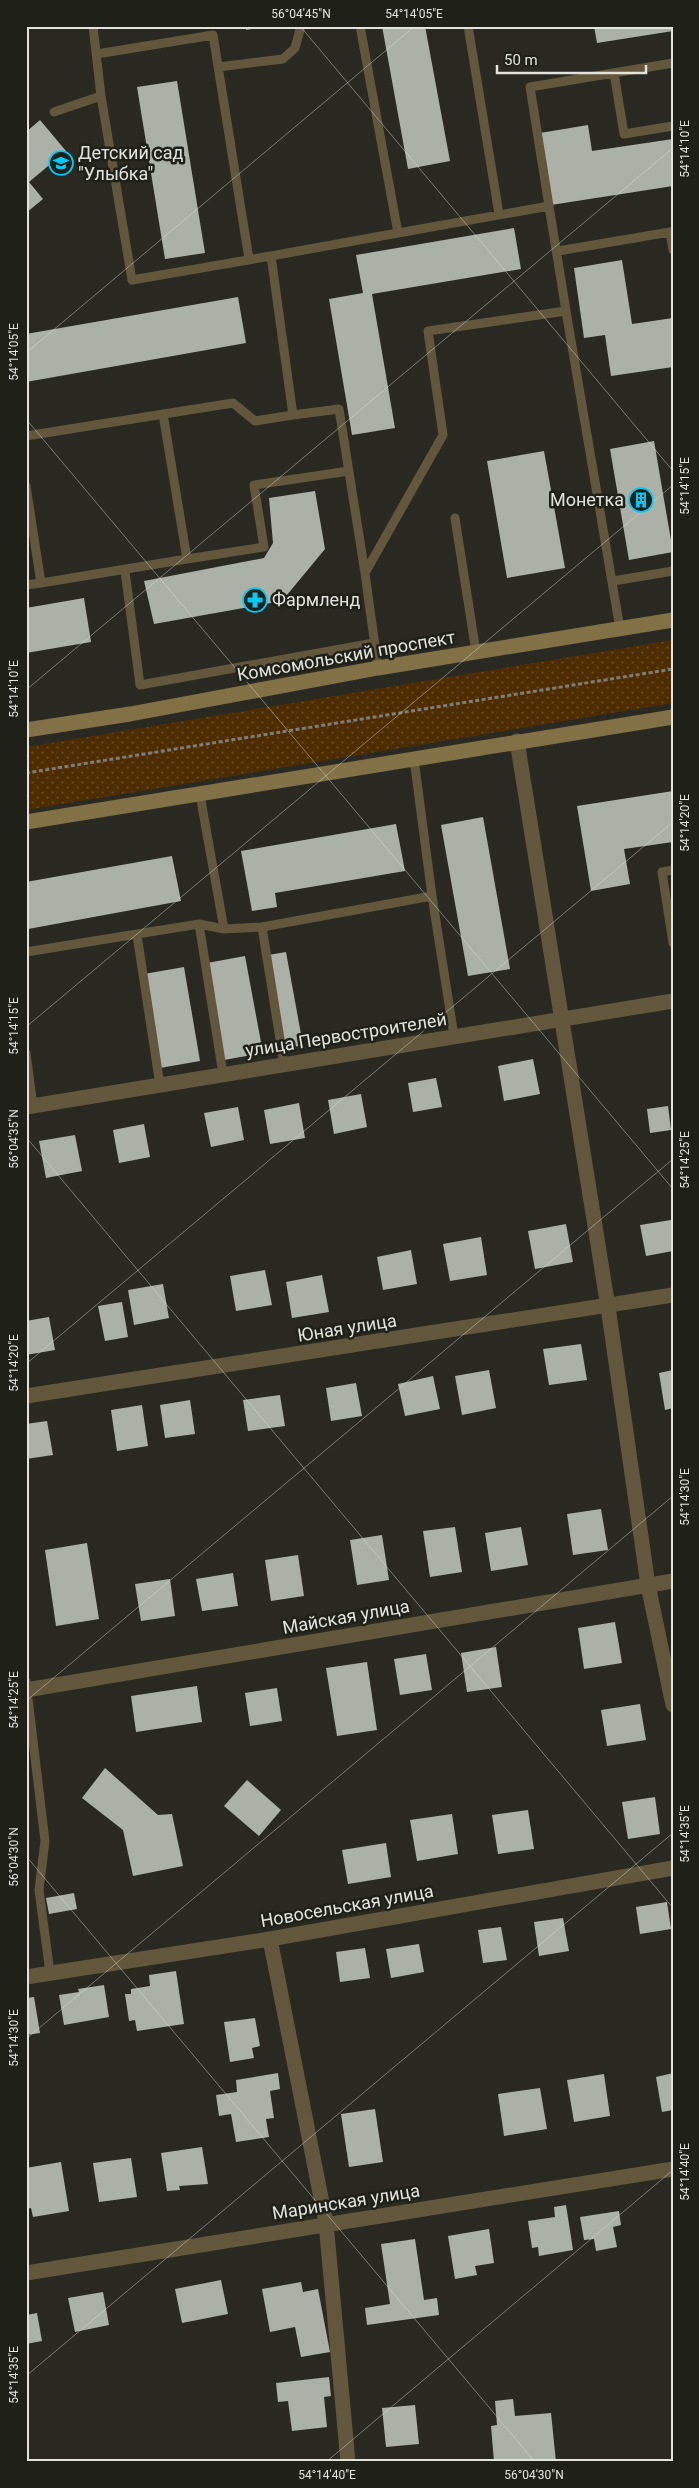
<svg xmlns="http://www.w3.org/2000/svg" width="699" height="2488" font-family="Roboto,sans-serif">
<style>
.green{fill:url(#green-dots)}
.building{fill:#acb1a8}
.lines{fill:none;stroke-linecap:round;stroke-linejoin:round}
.path{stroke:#7d7d76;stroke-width:3;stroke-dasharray:4 2.5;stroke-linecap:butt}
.service{stroke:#62573d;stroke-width:9}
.minor{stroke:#62573d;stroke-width:15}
.secondary{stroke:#827046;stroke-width:15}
.ticks{fill:none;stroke:#e3e3de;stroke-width:1;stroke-opacity:0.45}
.labels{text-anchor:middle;stroke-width:5;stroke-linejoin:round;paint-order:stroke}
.poi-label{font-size:18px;fill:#e3e3de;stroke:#1f2018;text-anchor:start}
.street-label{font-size:18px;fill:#e3e3de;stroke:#1f2018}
.neatline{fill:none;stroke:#e3e3de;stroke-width:2}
.ticks-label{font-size:12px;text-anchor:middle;fill:#e3e3de}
</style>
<defs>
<pattern id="green-dots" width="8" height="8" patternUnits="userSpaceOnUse" patternTransform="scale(1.25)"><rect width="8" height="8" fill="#4e2c01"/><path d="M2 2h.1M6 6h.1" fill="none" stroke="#674a26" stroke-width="1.8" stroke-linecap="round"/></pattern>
</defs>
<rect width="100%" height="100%" fill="#292921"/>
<!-- green -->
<path class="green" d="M673,640V703L26,810V747Z"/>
<!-- building -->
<path class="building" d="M246,26H264V27L246,30Z
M382,26H425L450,161L408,169Z
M594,26H673V31L597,43Z
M177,81L205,253L165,259L137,87Z
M40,120L66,151L29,182L43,199L26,213V132Z
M588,125L592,151L673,139V186L551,205L540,133Z
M514,228L521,269L372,294L395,428L352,435L329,299L363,293L356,255Z
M622,260L632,324L673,318V367L611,376L605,335L584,338L574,268Z
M238,297L246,343L26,382V334Z
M654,441L673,552L629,560L610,449Z
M544,451L565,568L507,578L487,461Z
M315,491L325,549L282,601L154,624L144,581L264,558L273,543L269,498Z
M84,598L91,642L26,653V608Z
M673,791V842L624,849L630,884L591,891L577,806Z
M483,817L510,969L468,976L441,825Z
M396,824L405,871L275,893L277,907L252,911L241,851Z
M172,856L181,901L28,929L26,882Z
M286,952L303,1045L285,1049L268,955Z
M245,956L263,1053L224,1060L207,963Z
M184,967L200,1061L160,1068L144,974Z
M533,1059L540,1094L504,1101L498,1066Z
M436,1078L442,1107L413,1112L408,1083Z
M361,1094L367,1127L334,1134L328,1100Z
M299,1103L305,1138L270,1144L264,1110Z
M668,1106L671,1130L650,1133L647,1109Z
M238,1107L244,1140L211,1147L204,1113Z
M144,1124L150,1157L119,1163L113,1130Z
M75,1135L82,1171L46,1178L39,1141Z
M671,1220L673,1251L646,1256L640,1225Z
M566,1224L573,1262L535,1269L528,1231Z
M481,1237L487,1275L450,1281L443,1244Z
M411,1250L417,1284L383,1290L377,1257Z
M265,1270L272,1305L236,1311L230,1276Z
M322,1275L329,1312L292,1318L286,1282Z
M163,1284L169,1318L134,1325L128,1290Z
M122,1302L128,1337L105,1341L98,1306Z
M49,1317L55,1350L26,1355V1321Z
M581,1344L587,1380L549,1385L543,1349Z
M489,1370L496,1408L462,1415L455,1376Z
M673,1370V1408L665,1410L659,1373Z
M433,1376L440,1409L405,1416L398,1384Z
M356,1383L362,1416L331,1421L326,1388Z
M280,1395L285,1426L248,1431L243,1400Z
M190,1400L195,1434L165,1438L160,1405Z
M142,1405L148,1446L117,1451L111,1410Z
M47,1421L53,1455L26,1459V1424Z
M601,1509L608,1550L573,1555L567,1514Z
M455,1527L462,1572L430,1577L423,1531Z
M521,1527L528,1565L491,1571L485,1533Z
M382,1535L389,1580L357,1585L350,1540Z
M87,1543L99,1619L56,1626L45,1550Z
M298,1555L304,1596L271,1601L265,1560Z
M233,1573L238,1606L202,1611L196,1579Z
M170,1579L175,1616L141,1621L135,1584Z
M615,1622L622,1663L584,1669L578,1628Z
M496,1647L502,1687L467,1692L461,1653Z
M426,1654L432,1690L400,1695L394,1659Z
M367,1662L377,1730L337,1736L326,1668Z
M197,1686L202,1722L136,1732L131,1696Z
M277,1688L282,1721L250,1726L245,1693Z
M640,1704L646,1740L607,1746L601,1710Z
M105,1768L158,1815L172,1814L183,1866L133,1876L123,1830L82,1798Z
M247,1780L281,1810L259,1836L224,1806Z
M655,1797L660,1834L628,1839L622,1802Z
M528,1810L534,1849L498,1854L492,1815Z
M452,1814L458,1854L417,1861L410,1820Z
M386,1843L391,1877L348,1884L342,1850Z
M74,1893L77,1909L49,1914L46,1898Z
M667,1902L671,1929L640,1934L636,1907Z
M563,1918L569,1951L539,1956L534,1922Z
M501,1927L507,1960L483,1963L478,1930Z
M419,1944L424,1972L391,1978L386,1949Z
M365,1948L370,1978L340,1982L336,1952Z
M176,1971L184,2024L137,2031L135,2020L129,2021L125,1994H131V1989L150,1986L149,1975Z
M104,1985L109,2017L64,2025L59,1995L79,1992L78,1989Z
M34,1997L40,2033L26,2035V1998Z
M255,2018L260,2046L252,2048L254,2058L230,2062L224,2022Z
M278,2073L280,2089L270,2091L274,2118L266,2119L269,2137L236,2142L231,2114L219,2116L216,2095L237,2092L236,2080Z
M673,2073V2110L662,2112L656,2077Z
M604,2074L610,2116L574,2122L567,2080Z
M540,2088L547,2129L504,2136L498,2094Z
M375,2109L383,2162L349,2167L341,2114Z
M202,2147L208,2184L179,2186L180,2190L167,2191L161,2153Z
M131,2158L137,2197L99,2202L93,2163Z
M61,2162L69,2211L33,2217L31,2208L26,2209V2168Z
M566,2205L573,2250L539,2256L538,2247L532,2248L528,2221L555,2217L554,2207Z
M619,2211L621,2225L613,2227L617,2247L596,2251L594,2239L584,2240L580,2217Z
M489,2229L494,2263L475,2266L477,2275L455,2279L448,2236Z
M415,2239L424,2300L437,2298L439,2315L367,2325L365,2308L390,2304L381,2244Z
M221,2280L228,2314L182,2323L175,2289Z
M301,2282L303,2292L318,2289L330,2352L301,2357L295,2327L270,2332L262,2289Z
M103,2292L109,2325L75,2332L68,2298Z
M37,2313L42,2341L26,2344V2315Z
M329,2377L331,2396L324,2397L327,2427L292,2431L288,2401L278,2402L276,2383Z
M513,2399L515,2416L551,2413L556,2462H494L491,2426L497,2425L495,2401Z
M415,2405L419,2444L386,2447L382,2408Z"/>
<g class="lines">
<!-- path -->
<path class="path" d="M26,773L673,669"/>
<!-- service -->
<path class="service" d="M93,26L101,96L132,280L271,256
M360,26L398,233L549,206L566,311L428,331L443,435L365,573L378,668
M468,26L499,214
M97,54L213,35L249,259
M218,67L283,59L295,48L301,26
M614,73L624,134L673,126
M54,112L101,96
M549,206L530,87L673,63
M558,251L670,232L673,250
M566,311L620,629
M293,415L339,409L365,573
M26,436L233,403L255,421L293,415L271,256L398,233
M26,486L41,583L187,559L163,414
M455,518L476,652
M187,559L264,547L254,485L349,471
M125,571L140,685L374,643
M613,581L673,571
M26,585L41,583
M414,759L432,896L454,1036
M200,795L224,929
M673,870L662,872L673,943
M199,924L223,1074
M262,927L284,1064
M137,935L160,1085
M26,952L199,924L224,929L262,927L432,896
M26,1053L33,1106
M26,1682L45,1841L39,1890L50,1973"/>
<!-- minor -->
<path class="minor" d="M517,741L608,1307L648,1585L673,1705
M26,1107L673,1001
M26,1396L673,1295
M26,1690L673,1581
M270,1939L326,2223L348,2462
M26,1977L270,1939L673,1868
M26,2273L673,2169"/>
<!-- secondary -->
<path class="secondary" d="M26,730L130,714L378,668L673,620
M26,822L673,717"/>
</g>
<!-- ticks -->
<path class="ticks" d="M300,26L673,471M26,353L415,26M26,419L673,1189M26,690L673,148M26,1027L673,485M26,1137L673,1908M26,1364L673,822M26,1701L673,1159M26,1856L535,2462M26,2039L673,1496M26,2376L673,1833M326,2462L673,2170"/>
<!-- icons -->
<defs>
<g id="school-ring" transform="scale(1.25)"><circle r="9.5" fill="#1f2018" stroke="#00cbf9" stroke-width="1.5"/><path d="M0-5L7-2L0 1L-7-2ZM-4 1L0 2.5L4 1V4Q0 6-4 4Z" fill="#00cbf9"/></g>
<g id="building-ring" transform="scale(1.25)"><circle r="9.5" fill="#1f2018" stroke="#00cbf9" stroke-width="1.5"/><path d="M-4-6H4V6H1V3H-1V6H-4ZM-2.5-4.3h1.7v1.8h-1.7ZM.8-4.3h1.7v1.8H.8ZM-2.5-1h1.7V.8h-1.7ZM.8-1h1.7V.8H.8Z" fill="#00cbf9"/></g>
<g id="pharmacy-ring" transform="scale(1.25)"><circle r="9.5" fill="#1f2018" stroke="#00cbf9" stroke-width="1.5"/><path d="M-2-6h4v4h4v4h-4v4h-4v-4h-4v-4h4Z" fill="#00cbf9"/></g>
</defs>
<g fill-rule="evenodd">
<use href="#school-ring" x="61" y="163"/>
<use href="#building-ring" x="641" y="500"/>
<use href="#pharmacy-ring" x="255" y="600"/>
</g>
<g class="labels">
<!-- poi labels -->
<g class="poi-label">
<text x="78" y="159">Детский сад<tspan x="78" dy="21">"Улыбка"</tspan></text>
<text x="624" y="506" text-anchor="end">Монетка</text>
<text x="272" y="606">Фармленд</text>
</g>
<!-- street labels -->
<g class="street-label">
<text transform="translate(346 656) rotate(-10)" y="6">Комсомольский проспект</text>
<text transform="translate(346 1035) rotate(-9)" y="6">улица Первостроителей</text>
<text transform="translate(347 1328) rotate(-9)" y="6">Юная улица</text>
<text transform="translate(346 1617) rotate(-10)" y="6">Майская улица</text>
<text transform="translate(347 1906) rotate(-10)" y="6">Новосельская улица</text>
<text transform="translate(346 2202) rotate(-9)" y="6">Маринская улица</text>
</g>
</g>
<!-- border -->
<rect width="699" height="2488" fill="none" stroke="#1f2018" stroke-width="55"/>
<!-- scale -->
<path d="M497 65v8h149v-8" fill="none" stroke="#e3e3de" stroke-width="2.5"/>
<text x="504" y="65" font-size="15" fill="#e3e3de" stroke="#1f2018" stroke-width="4" paint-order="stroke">50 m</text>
<rect x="28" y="28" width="644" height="2432" class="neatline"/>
<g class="ticks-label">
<text x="301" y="18">56°04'45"N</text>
<text x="414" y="18">54°14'05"E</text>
<text transform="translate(685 149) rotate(-90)" y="4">54°14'10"E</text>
<text transform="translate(14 352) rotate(-90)" y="4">54°14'05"E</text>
<text transform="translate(685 486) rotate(-90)" y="4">54°14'15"E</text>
<text transform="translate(14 689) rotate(-90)" y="4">54°14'10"E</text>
<text transform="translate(685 823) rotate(-90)" y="4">54°14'20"E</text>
<text transform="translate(14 1026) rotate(-90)" y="4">54°14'15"E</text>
<text transform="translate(14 1139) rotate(-90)" y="4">56°04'35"N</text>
<text transform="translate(685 1160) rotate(-90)" y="4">54°14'25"E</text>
<text transform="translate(14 1363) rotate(-90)" y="4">54°14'20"E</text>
<text transform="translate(685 1497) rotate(-90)" y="4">54°14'30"E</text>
<text transform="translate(14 1700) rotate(-90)" y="4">54°14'25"E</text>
<text transform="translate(685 1834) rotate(-90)" y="4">54°14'35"E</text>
<text transform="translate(14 1857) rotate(-90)" y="4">56°04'30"N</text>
<text transform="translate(14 2038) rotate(-90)" y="4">54°14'30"E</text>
<text transform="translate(685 2172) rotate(-90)" y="4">54°14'40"E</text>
<text transform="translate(14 2375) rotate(-90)" y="4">54°14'35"E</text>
<text x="327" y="2479">54°14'40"E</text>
<text x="534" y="2479">56°04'30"N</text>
</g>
</svg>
